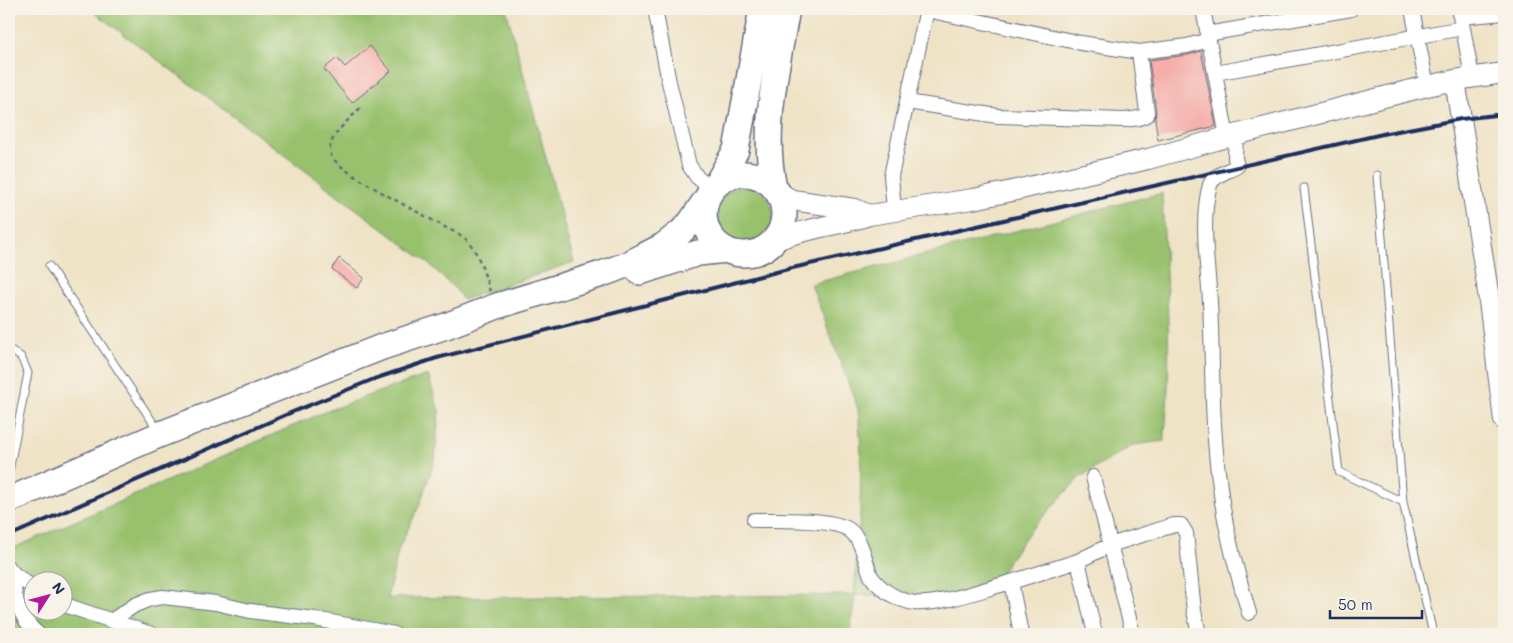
<svg xmlns="http://www.w3.org/2000/svg" width="1513" height="643" font-family="Mali,sans-serif">
<style>
.green{fill:#98c16d;stroke:#5a7866;fill-rule:evenodd}
.building{fill:#f5aeaa}
.lines{fill:none;stroke-linecap:round;stroke-linejoin:round}
.lane-casing{stroke:#656e82;stroke-width:9}
.street-casing{stroke:#656e82;stroke-width:16}
.secondary-casing{stroke:#656e82;stroke-width:22}
.highway-casing{stroke:#656e82;stroke-width:28}
.path{stroke:#656e82;stroke-width:2.5;stroke-dasharray:4 4;stroke-linecap:butt}
.lane{stroke:#fff;stroke-width:7}
.street{stroke:#fff;stroke-width:14}
.secondary{stroke:#fff;stroke-width:20}
.highway{stroke:#fff;stroke-width:25}
.rail{stroke:#1b2f5e;stroke-width:4}
</style>
<rect width="100%" height="100%" fill="#f7f3e8"/>
<filter id="ink" filterUnits="userSpaceOnUse"><feTurbulence type="fractalNoise" baseFrequency=".02" numOctaves="2"/><feDisplacementMap in="SourceGraphic" scale="10" xChannelSelector="R" yChannelSelector="G"/><feConvolveMatrix kernelMatrix="1 2 1 2 8 2 1 2 1" color-interpolation-filters="sRGB"/></filter>
<filter id="wash" filterUnits="userSpaceOnUse"><feTurbulence type="fractalNoise" baseFrequency=".0096" numOctaves="4" result="noise"/><feDisplacementMap in="SourceGraphic" scale="20" xChannelSelector="R" yChannelSelector="G"/><feGaussianBlur stdDeviation="1.12" result="paint"/><feColorMatrix in="noise" values="0 0 0 0 0 0 0 0 0 0 0 0 0 0 0 0 0 1.4 0 .05"/><feComposite in="paint" operator="in"/></filter>
<g filter="url(#wash)">
<rect width="100%" height="100%" fill="#efe3c6"/>
<!-- green -->
<path class="green" d="M90,9H506L574,262L463,300L457,291L428,263Z
M717 214a28 28 0 1 1 56 0a28 28 0 1 1-56 0Z
M1162,193C1165,273 1174,361 1164,441L1133,445L1079,478L1030,531L1007,563L987,597L855,595L850,634H9V550L327,411L378,392L428,375L439,411L435,459L420,504L399,548L387,598L854,595L860,513L861,450L858,409L811,284ZM32,580H62V610H32Z"/>
<g id="blocks">
<!-- building -->
<path class="building" d="M370,46L391,71L352,103L324,69L337,58L345,67Z
M1201,51L1216,126L1158,140L1155,119L1156,111L1149,60L1188,55Z
M339,258L364,278L357,288L332,269Z"/>
</g>
</g>
<g filter="url(#ink)">
<use href="#blocks" fill-opacity="0" stroke="#656e82" stroke-width="1"/>
<g class="lines">
<!-- lane casing -->
<g class="lane-casing">
<path id="lane" d="M1377,175L1403,502
M1304,188L1339,472L1403,502L1433,634
M49,266L158,430
M9,349L21,357L28,373L9,471"/>
</g>
<!-- street casing -->
<g class="street-casing">
<path id="street" d="M655,9L669,82L689,165L697,177L712,190
M1203,9L1227,137
M1412,9L1427,86
M1458,9L1463,28L1472,77
M927,10L1081,43L1139,52L1187,46L1209,40
M1460,17L1504,13
M1207,34L1351,9
M1215,73L1463,28
M907,102L998,116L1125,120L1139,118L1147,115V112L1139,52
M1236,135L1235,158L1237,166C1229,171 1213,175 1210,185C1200,218 1208,268 1210,302C1213,364 1211,426 1220,487C1225,530 1237,572 1249,613
M894,210L891,176L927,9
M1093,477L1133,634
M754,520C775,520 830,518 848,529C862,538 865,561 871,576C875,583 881,587 887,592C895,597 905,602 915,603C941,605 985,589 1011,582
M1078,561L1095,634
M9,568L14,574C12,596 21,620 38,634
M14,574L32,587
M62,604L151,634
M111,621L135,605L150,599L163,597L216,603L250,611L315,619L394,634
M1021,634L1011,582L1078,561L1110,545L1174,525H1181L1186,533L1194,611L1199,634"/>
</g>
<!-- secondary casing -->
<g class="secondary-casing">
<path id="secondary" d="M1455,80L1487,285L1504,420
M776,191L792,200L855,209L869,215
M774,241C805,228 837,226 869,215L973,199L1012,191L1148,159L1227,137L1427,86L1455,80L1504,73"/>
</g>
<!-- highway casing -->
<g class="highway-casing">
<path id="highway" d="M704 214a40 40 0 1 1 80 0a40 40 0 1 1-80 0Z
M716,185L736,150L762,9
M774,188C761,129 777,67 787,9
M640,272L698,253L726,250
M9,500L161,434L382,347L446,326L497,306L602,274L628,264L663,246L680,233L690,223L707,198"/>
</g>
<!-- path -->
<path class="path" d="M360,108C350,120 325,137 331,155C336,171 424,215 443,226C450,230 460,234 466,239C479,252 484,274 490,291"/>
<!-- lane -->
<use href="#lane" class="lane"/>
<!-- street -->
<use href="#street" class="street"/>
<!-- secondary -->
<use href="#secondary" class="secondary"/>
<!-- highway -->
<use href="#highway" class="highway"/>
<!-- rail -->
<path class="rail" d="M9,536L290,413L374,379L437,358L788,269L1387,133L1461,119L1504,114"/>
</g>
</g>
<!-- margin -->
<rect width="1513" height="643" fill="none" stroke="#f7f3e8" stroke-width="30"/>
<!-- north arrow -->
<g transform="translate(48 596) rotate(54)"><circle r="24" fill="#f7f3e8" stroke="#9fa5b1"/>
<path d="M0-4L9 19L0 12L-9 19Z" fill="#b5179e"/>
<text y="-8" font-size="14" font-weight="bold" text-anchor="middle" fill="#1b2f5e">N</text>
</g>
<!-- scale -->
<path d="M1330 610v8h92v-8" fill="none" stroke="#1b2f5e" stroke-width="2.5"/>
<text x="1338" y="610" font-size="15" fill="#1b2f5e" stroke="#f7f3e8" stroke-width="4" paint-order="stroke">50 m</text>
</svg>
